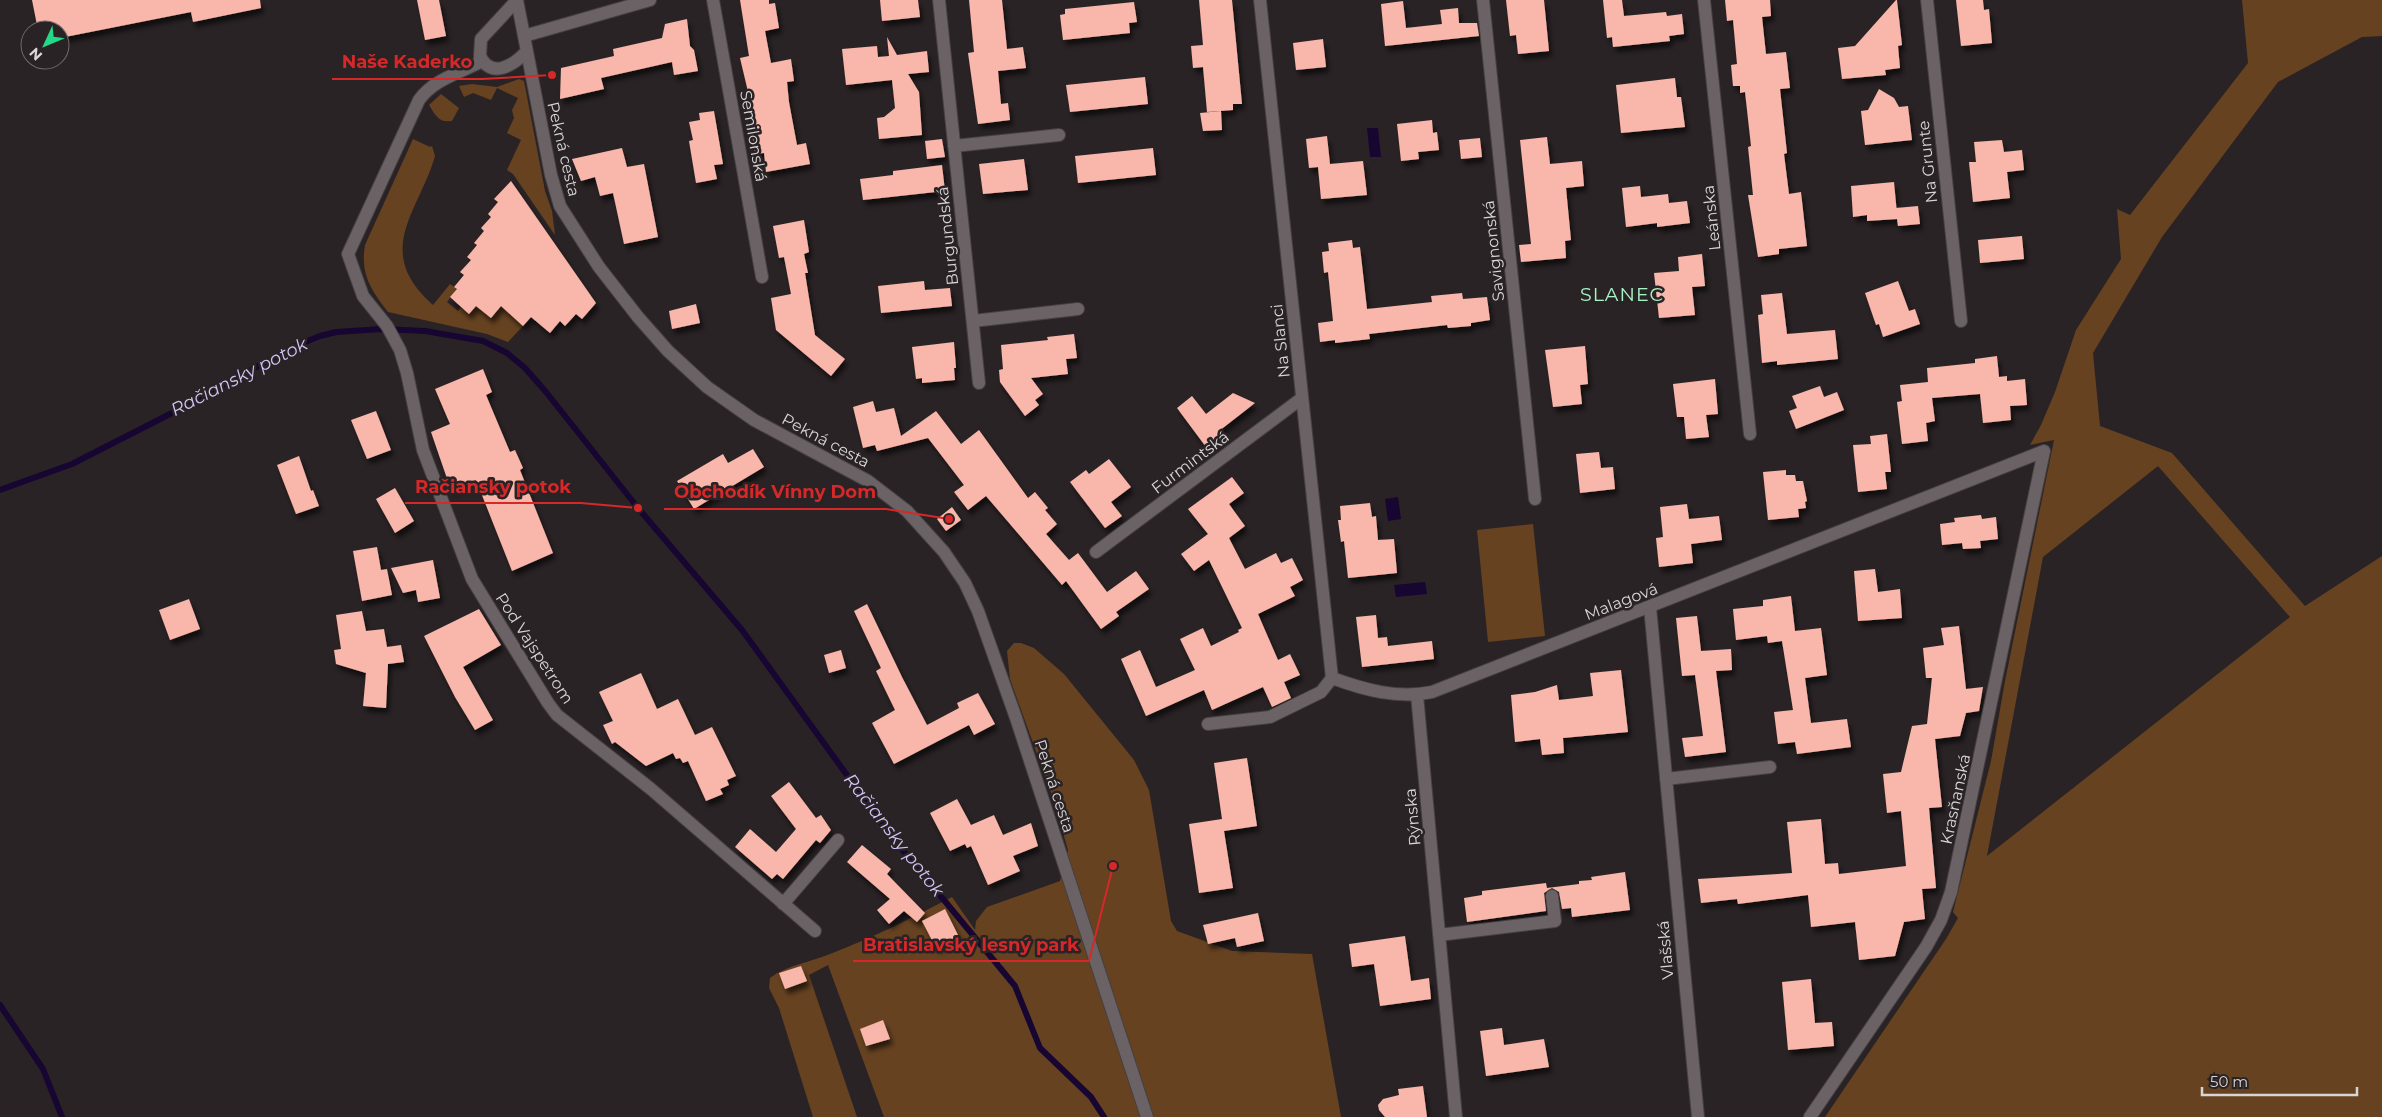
<svg xmlns="http://www.w3.org/2000/svg" width="2382" height="1117" font-family="Montserrat,sans-serif">
<style>
.green{fill:#664221;fill-rule:evenodd}
.water{fill:#170631}
.lines{fill:none;stroke-linecap:round;stroke-linejoin:round}
.stream{stroke:#170631;stroke-width:6}
.building{fill:#f9b6aa;filter:url(#shadow)}
.minor-casing{stroke:#464042;stroke-width:14}
.minor{stroke:#6a6264;stroke-width:12}
.labels{text-anchor:middle;stroke-width:5;stroke-linejoin:round;paint-order:stroke}
.street-label{font-size:16px;fill:#d9d5d6;stroke:#2a2325}
.water-label{font-size:18px;font-style:italic;fill:#d0c5f5;stroke:#2a2325}
.quarter-label{font-size:19px;letter-spacing:1px;fill:#a8f4c5;stroke:#2a2325}
.leader{fill:none;stroke:#d62828;stroke-width:2}
.callout-dot{fill:#d62828;stroke:#2a2325;stroke-width:2}
.callout-label{font-size:18px;text-anchor:middle;font-weight:bold;fill:#d62828;stroke:#2a2325;stroke-width:5;stroke-linejoin:round;paint-order:stroke}
</style>
<defs>
<filter id="shadow"><feDropShadow dx="3" dy="5.5" stdDeviation="2.5" flood-color="#0009"/></filter>
</defs>
<rect width="100%" height="100%" fill="#2a2325"/>
<!-- green -->
<path class="green" d="M2242,0H2382V36L2362,37L2278,82L2162,237L2093,353L2100,426L2172,453L2305,606L2382,556V1117H1825L1946,939L1958,918L1953,912L1991,761L2005,681L2054,440L2030,445L2041,425L2055,392L2076,330L2121,259L2117,209L2130,215L2248,63ZM2158,466L2290,617L1987,856L2043,557Z
M519,79L524,81L545,191L552,211L555,235L513,174L507,170L521,140L507,133L514,118L512,110L518,98L497,88L491,100L473,93L464,97L459,86L472,84L497,87Z
M441,94L459,108L452,121C439,123 436,116 429,105Z
M413,139L430,147L432,146L435,156C419,212 372,251 433,305L450,284L457,289L447,302L458,311L461,307L469,314L476,306L491,318L501,306L523,326L508,342L487,334L388,312C371,290 360,274 365,245Z
M1533,524L1545,636L1488,642L1477,530Z
M1014,643H1021L1034,648L1064,674L1134,760L1149,790L1171,921L1177,931L1232,951L1312,954L1341,1117H884L828,965L809,975L857,1117H813L779,1008L769,988L770,978C787,965 811,962 830,954C872,938 912,918 952,897L975,930L976,921L987,907L1060,881L1068,850L1054,801L1010,679L1007,651Z"/>
<!-- water -->
<path class="water" d="M1367,128H1378L1381,157H1370Z
M1398,497L1401,519L1388,521L1385,499Z
M1425,582L1427,594L1396,597L1394,585Z"/>
<g class="lines">
<!-- stream -->
<path class="stream" d="M0,490L72,464L174,412L293,347L320,336L336,332L382,329L425,331L483,341L507,353L525,368L546,392L638,508L742,630L891,836L1015,986L1040,1048L1091,1097L1104,1117
M0,1005L43,1069L62,1117"/>
</g>
<!-- building -->
<path class="building" d="M32,0H260L261,8L193,22L191,12L60,38V30H38Z
M417,0H439L446,36L425,40Z
M740,0H769V4L775,3L779,28L765,31L771,63L791,59L794,81L787,82L789,102L797,145L806,143L810,164L766,172L764,153L755,154L750,122L755,121L740,58L749,56Z
M880,0H918L920,17L882,21Z
M969,0H1002L1007,49L1023,47L1026,68L998,71L1001,104L1008,103L1010,120L978,124L968,53L974,52Z
M1199,0H1232L1242,104H1233V110L1207,112L1203,67L1193,68L1191,46L1203,45Z
M1506,0H1544L1549,51L1518,54L1516,35L1510,36Z
M1603,0H1622L1624,16L1666,12L1667,16L1682,14L1684,34L1669,36L1670,41L1613,47L1612,37L1607,38Z
M1725,0H1770L1771,16L1762,17L1766,54L1786,52L1790,88L1780,89L1787,153L1784,154L1789,194L1801,192L1807,246L1779,249V254L1758,257L1748,195H1753L1748,147L1751,146L1745,92L1740,93V86H1733L1731,65L1737,64L1733,20L1727,21Z
M1896,0H1897L1902,45L1898,46L1900,68L1885,70L1886,75L1842,79L1838,48L1855,46Z
M1956,0H1983L1984,10L1989,9L1992,43L1961,46Z
M1403,1L1406,28L1442,24L1440,10L1458,8L1459,23H1477L1479,36L1385,46L1381,4Z
M1134,2L1137,22L1129,23L1130,33L1063,40L1060,15L1065,14V9Z
M687,19L690,46L694,50L698,71L674,75L672,62L601,78L604,89L560,99L561,68L614,56L613,49L662,38L665,24Z
M887,37L897,55L927,51L929,72L908,74L919,92L922,135L879,139L877,118L884,117L895,108L892,80L846,85L842,49L877,46L878,57L889,56Z
M1323,39L1326,67L1296,70L1293,43Z
M1145,77L1148,104L1070,112L1066,85Z
M1675,78L1677,97H1681L1685,127L1621,133L1616,85Z
M1879,89L1894,98L1899,107L1908,106L1912,140L1865,145L1861,111L1868,110Z
M714,111L723,164L714,165L717,179L696,183L689,141L693,140L689,122L700,120L699,113Z
M1221,111L1222,130L1203,131L1200,113Z
M1432,120L1433,133L1437,132L1439,150L1418,152L1419,159L1401,161L1397,124Z
M1327,136L1330,164L1363,161L1367,195L1321,199L1318,167L1309,168L1306,139Z
M1547,137L1550,164L1582,161L1584,186L1566,188L1571,240L1565,241L1566,258L1521,262L1519,245L1531,244L1520,140Z
M1480,138L1482,157L1461,159L1459,140Z
M942,139L945,157L927,159L925,141Z
M2002,140L2004,152L2022,150L2024,170L2007,172L2010,198L1973,202L1969,162H1976L1974,142Z
M622,148L627,167L644,164L658,237L624,244L613,193L600,196L595,177L581,181L572,159Z
M1153,148L1156,175L1078,183L1075,156Z
M1024,159L1028,190L983,194L979,164Z
M942,165L945,191L863,200L860,179L893,175V171Z
M511,181L596,303L582,319L576,314L565,326L560,321L550,333L531,317L523,326L501,306L491,318L476,306L469,314L450,297L457,289L454,287L464,275L460,272L471,260L467,257L477,245L474,243L484,231L481,228L491,217L488,214L498,202L494,199Z
M1894,182L1897,214L1896,208L1918,206L1920,224L1898,226L1897,219L1867,221V215L1853,217L1851,186Z
M1640,186L1641,197L1668,194L1669,203L1687,201L1690,223L1657,227V223L1626,227L1622,188Z
M804,220L809,252L804,254L808,273H805L815,335L845,359L831,376L776,330L771,298L791,294L784,257L779,258L773,226Z
M2022,236L2024,259L1980,263L1978,240Z
M1352,240L1353,248L1360,247L1367,309L1432,302L1431,296L1462,293L1463,299L1487,297L1490,320L1471,323V326L1448,328L1447,325L1369,334L1370,339L1335,343V340L1320,342L1318,323L1333,321L1328,272L1324,273L1322,252L1329,251L1328,243Z
M1702,254L1705,286L1692,287L1695,315L1659,318L1654,273L1679,271L1678,257Z
M924,281L925,290L950,288L952,306L881,313L878,286Z
M1898,281L1909,311L1915,309L1920,324L1883,337L1879,324L1876,325L1865,293Z
M1782,293L1787,334L1835,330L1838,359L1777,365V361L1762,363L1758,315L1763,314L1761,295Z
M696,304L700,323L672,329L669,311Z
M1074,334L1077,358L1066,359L1068,374L1031,378L1043,394L1035,400L1039,405L1025,416L1000,382L999,370L1003,369L1001,345L1048,340L1047,337Z
M954,342L956,368H954L955,380L922,383V378L916,379L912,347Z
M1585,346L1588,384L1580,385L1582,404L1553,407L1545,350Z
M1997,356L1999,377L2007,376V381L2025,379L2027,405L2010,406L2011,420L1983,423L1980,394L1932,398L1935,421L1926,423L1928,441L1902,444L1897,402L1902,401L1900,385L1928,382L1927,368L1975,363V359Z
M483,369L492,392L486,395L510,452L515,450L523,468L520,470L553,553L512,571L476,480L451,490L431,432L450,424L435,389Z
M1715,379L1718,414L1706,415L1709,437L1686,439L1684,417H1677L1673,384Z
M1820,386L1824,397L1837,392L1844,410L1796,429L1789,411L1797,408L1792,396Z
M1233,393L1255,403L1219,431L1222,435L1206,447L1177,408L1192,396L1206,414Z
M873,401L876,412L894,408L901,436L936,411L961,444L979,430L1028,498L1035,492L1048,508L1045,510L1057,524L1046,534L1069,560L1078,553L1107,592L1136,571L1149,589L1116,612L1119,616L1101,629L1066,581L1062,585L986,496L968,510L954,492L964,485L928,438L877,451L875,445L863,448L853,407Z
M376,411L391,450L367,459L351,420Z
M1887,434L1891,472H1885L1887,489L1858,492L1853,445L1871,444L1870,436Z
M753,449L764,467L694,509L677,481L723,454L728,463Z
M1599,452L1601,468L1613,467L1615,489L1580,493L1576,454Z
M299,456L311,491L313,490L319,506L296,514L277,465Z
M1109,459L1131,487L1111,502L1122,516L1105,528L1070,482L1086,470L1089,474Z
M1786,470V475H1795L1796,481H1803L1807,501L1805,502L1806,508L1798,509L1799,517L1768,520L1763,472Z
M1232,477L1244,493L1229,504L1245,526L1229,538L1245,569L1276,553L1281,563L1292,558L1303,580L1290,587L1295,596L1258,614L1278,660L1290,654L1300,675L1284,682L1291,698L1272,707L1263,687L1212,710L1204,690L1146,716L1121,659L1140,650L1156,687L1195,670L1180,639L1203,628L1211,646L1239,632L1238,630L1242,628L1209,560L1194,571L1181,554L1208,534L1188,509Z
M395,488L414,521L395,533L376,499Z
M1370,503L1372,517L1376,516L1378,540L1394,539L1397,573L1348,578L1344,541L1341,542L1338,520H1341L1340,506Z
M1687,504L1689,519L1719,516L1722,540L1691,544L1693,563L1659,567L1656,538L1663,537L1660,507Z
M952,507L961,520L946,531L937,519Z
M1981,515L1982,519L1996,517L1998,539L1980,541L1981,548L1963,549L1962,543L1942,545L1940,524L1955,522L1954,518Z
M377,547L381,570L387,569L392,595L362,601L353,551Z
M433,560L440,598L418,602L416,590L403,593L391,568Z
M1875,569L1878,592L1900,589L1902,618L1858,621L1854,571Z
M1791,596L1795,631L1821,628L1827,675L1805,678L1811,723L1847,719L1851,747L1797,754L1795,742L1778,744L1774,712L1793,710L1782,641L1768,643L1767,636L1736,640L1733,609L1763,606V600Z
M189,599L200,629L170,640L159,610Z
M867,604L902,677L927,725L959,708L957,703L978,693L995,724L974,735L969,725L894,764L872,723L895,710L876,671L881,668L854,611Z
M479,609L501,645L463,667L493,720L475,730L455,697L424,636Z
M362,611L366,631L384,629L387,647L401,645L404,662L388,664L386,708L363,706L366,673L336,664L334,650L341,649L336,615Z
M1376,615L1378,638L1387,637L1388,646L1432,641L1434,659L1362,667L1356,617Z
M1697,616L1701,651L1731,649L1732,670L1716,671L1726,752L1685,757L1682,738L1703,736L1695,675L1682,676L1676,618Z
M1959,626L1966,689L1983,687L1979,711L1966,713L1960,736L1935,739L1942,807L1929,808L1936,888L1922,889L1925,919L1904,922L1895,956L1859,960L1855,922L1811,927L1808,895L1738,904L1737,899L1701,903L1698,879L1792,873L1787,822L1821,819L1825,864L1838,863L1839,874L1906,866L1901,811L1887,813L1883,774L1901,772L1912,726L1927,724L1932,678H1926L1923,648L1944,645L1941,628Z
M841,650L846,668L829,673L824,655Z
M1621,670L1628,732L1563,738L1564,753L1542,755L1540,739L1515,742L1511,695L1535,692L1557,685L1559,700L1593,696L1590,673Z
M641,673L657,709L678,699L695,735L712,727L736,776L727,780L729,785L720,789L723,794L706,801L688,761L683,763L680,758L676,759L673,753L646,766L615,742L612,744L603,725L613,721L599,692Z
M1247,758L1257,826L1224,831L1233,888L1199,893L1189,824L1222,819L1214,763Z
M789,782L816,818L821,815L831,830L820,843L816,840L783,879L777,874L772,879L735,847L750,829L776,852L796,829L771,796Z
M957,799L971,825L994,815L1003,835L1031,823L1038,846L1013,856L1020,871L988,885L971,846L967,848L965,844L950,851L930,813Z
M862,845L891,869L887,874L925,913L917,922L904,911L889,924L877,910L890,899L847,862Z
M1625,872L1630,910L1572,917L1571,908L1562,909L1559,892L1552,888L1544,893L1546,911L1467,922L1464,898L1482,895V891L1546,883L1547,888L1579,884V881L1592,880L1591,877Z
M945,909L959,937L936,948L922,921Z
M1258,913L1264,941L1237,947L1235,938L1208,944L1203,925Z
M1405,936L1411,981L1429,978L1431,999L1380,1006L1374,964L1352,967L1349,944Z
M801,966L807,981L785,989L779,973Z
M1811,979L1815,1023L1832,1022L1834,1046L1788,1050L1782,982Z
M883,1020L890,1039L866,1046L860,1029Z
M1502,1028L1504,1045L1544,1039L1549,1067L1486,1076L1480,1031Z
M1423,1086L1427,1117H1385L1379,1110L1378,1105L1383,1099L1399,1095L1398,1089Z"/>
<g class="lines">
<!-- minor casing -->
<g class="minor-casing">
<path id="minor" d="M517,0L551,175L560,206L599,267L638,317L668,351L707,387L754,420L868,481L907,511L944,552L965,583L978,611L1016,718L1147,1117
M517,0L481,39L480,56C491,80 514,65 527,51
M713,0L762,277
M939,0L979,383
M1260,0L1332,678
M1483,0L1535,499
M1704,0L1750,434
M1927,0L1961,321
M524,36L650,0
M482,61C460,73 434,79 419,100L348,254L363,296L387,326L400,350L407,373L423,450L472,579L548,703L557,715L651,789L815,931
M954,146L1059,135
M973,321L1078,309
M1096,552L1302,398
M1650,607L1698,1117
M1417,695L1456,1117
M1208,724L1270,717L1321,692L1332,678C1365,690 1397,699 1432,692L2044,451
M1666,779L1770,767
M783,904L838,840
M1439,935L1555,921L1552,896
M1810,1117L1926,947L1941,920L1951,892L2044,451"/>
</g>
<!-- minor -->
<use href="#minor" class="minor"/>
</g>
<g class="labels">
<!-- street labels -->
<g class="street-label">
<text transform="translate(754 136) rotate(80)" y="6">Semilonská</text>
<text transform="translate(564 149) rotate(77)" y="6">Pekná cesta</text>
<text transform="translate(1927 162) rotate(-96)" y="6">Na Grunte</text>
<text transform="translate(1711 218) rotate(-96)" y="6">Leánska</text>
<text transform="translate(947 236) rotate(-96)" y="6">Burgundská</text>
<text transform="translate(1493 251) rotate(-96)" y="6">Savignonská</text>
<text transform="translate(1280 341) rotate(-96)" y="6">Na Slanci</text>
<text transform="translate(826 440) rotate(28)" y="6">Pekná cesta</text>
<text transform="translate(1190 462) rotate(-37)" y="6">Furmintská</text>
<text transform="translate(1621 601) rotate(-21)" y="6">Malagová</text>
<text transform="translate(535 648) rotate(57)" y="6">Pod Vajspetrom</text>
<text transform="translate(1055 786) rotate(72)" y="6">Pekná cesta</text>
<text transform="translate(1955 799) rotate(-78)" y="6">Krasňanská</text>
<text transform="translate(1412 817) rotate(-95)" y="6">Rýnska</text>
<text transform="translate(1665 950) rotate(-95)" y="6">Vlašská</text>
</g>
<!-- water labels -->
<g class="water-label">
<text transform="translate(239 377) rotate(-27)" y="6">Račiansky potok</text>
<text transform="translate(894 835) rotate(52)" y="6">Račiansky potok</text>
</g>
<!-- quarter labels -->
<g class="quarter-label">
<text x="1622" y="301">SLANEC</text>
</g>
</g>
<!-- callouts -->
<path class="leader" d="M552 75L482 79H332M638 508L581 503H405M949 519L886 509H664M1113 866L1089 961H853"/>
<g class="callout-dot">
<circle cx="552" cy="75" r="5"/>
<circle cx="638" cy="508" r="5"/>
<circle cx="949" cy="519" r="5"/>
<circle cx="1113" cy="866" r="5"/>
</g>
<g class="callout-label">
<text x="407" y="68">Naše Kaderko</text>
<text x="493" y="493">Račiansky potok</text>
<text x="775" y="498">Obchodík Vínny Dom</text>
<text x="971" y="951">Bratislavský lesný park</text>
</g>
<!-- north arrow -->
<g transform="translate(45 45) rotate(226)"><circle r="24" fill="#2a2325" stroke="#706a6c"/>
<path d="M0-4L9 19L0 12L-9 19Z" fill="#23d887"/>
<text y="-8" font-size="14" font-weight="bold" text-anchor="middle" fill="#d9d5d6">N</text>
</g>
<!-- scale -->
<path d="M2202 1087v8h155v-8" fill="none" stroke="#d9d5d6" stroke-width="2.5"/>
<text x="2210" y="1087" font-size="15" fill="#d9d5d6" stroke="#2a2325" stroke-width="4" paint-order="stroke">50 m</text>
</svg>
